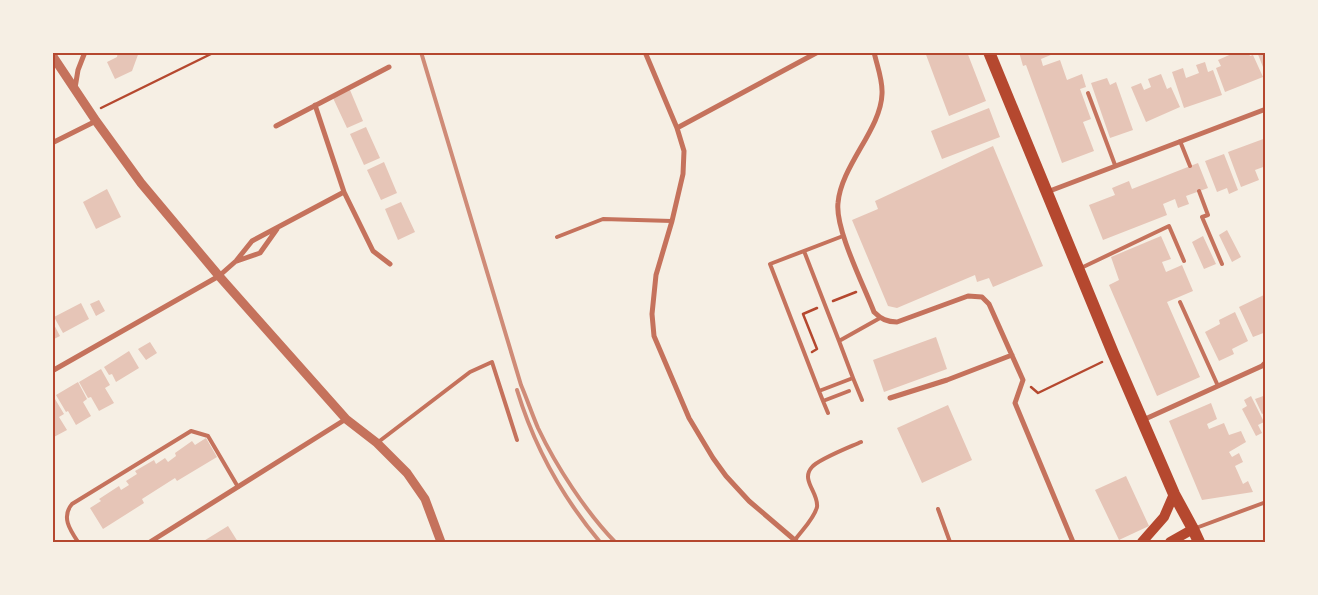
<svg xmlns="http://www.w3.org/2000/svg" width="1318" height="595" font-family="Overpass,sans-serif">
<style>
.building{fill:#e6c5b7}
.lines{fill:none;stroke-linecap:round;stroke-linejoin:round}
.path{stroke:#b5482f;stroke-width:2.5}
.service{stroke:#c5725c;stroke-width:4}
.minor{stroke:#c5725c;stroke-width:5}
.tertiary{stroke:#c5725c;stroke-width:9}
.secondary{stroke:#b5482f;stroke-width:10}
.primary{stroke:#b5482f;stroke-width:12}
.rail{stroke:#cf8b77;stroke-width:4}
.neatline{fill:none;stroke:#b5482f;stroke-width:2}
</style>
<rect width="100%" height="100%" fill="#f6efe4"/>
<!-- building -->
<path class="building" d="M118,52H139L132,71L115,79L107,62L117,57Z
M925,52H967L986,101L949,116Z
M1019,52H1058L1041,59L1043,66L1060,60L1067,80L1082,74L1086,87L1080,89L1091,119L1083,122L1094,151L1062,163L1026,65L1023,66Z
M1236,52H1248L1250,56L1253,55L1263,77L1225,92L1216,68L1221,66L1218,60Z
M1257,52H1265V72Z
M1205,62L1208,72L1213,70L1222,95L1184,108L1172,72L1183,68L1186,78L1199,73L1196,65Z
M1161,74L1167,89L1171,87L1180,107L1146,122L1131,87L1141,83L1144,90L1151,87L1148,79Z
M1107,78L1110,85L1116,82L1133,130L1110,138L1091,83Z
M350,90L363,121L347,128L333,98Z
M989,108L1000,137L942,159L931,131Z
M366,127L380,158L364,165L350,134Z
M1266,138V166L1255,170L1259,180L1241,187L1228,152Z
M993,146L1043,266L993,287L989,278L977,282L975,275L897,308L888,306L852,220L878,209L875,201Z
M1224,154L1238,190L1229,194L1227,188L1217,192L1205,161Z
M384,162L397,193L381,200L367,170Z
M1198,163L1208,188L1186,196L1189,204L1178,208L1175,199L1163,204L1167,215L1103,240L1089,205L1115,195L1112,188L1129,181L1132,189Z
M107,189L121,217L96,229L83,202Z
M401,202L415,232L398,240L385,209Z
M1227,230L1241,257L1232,262L1219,235Z
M1161,236L1171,259L1162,262L1166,272L1182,265L1193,291L1167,302L1200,377L1157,396L1109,285L1119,280L1111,257Z
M1203,236L1216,264L1204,269L1192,242Z
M1266,294V332L1253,337L1239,307Z
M99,300L105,311L96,316L90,304Z
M81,303L89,319L63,333L54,317Z
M1235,312L1248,341L1232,349L1234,354L1219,361L1205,332L1220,324L1219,320Z
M52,321L60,336L52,340Z
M936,337L947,369L884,392L873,360Z
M150,342L157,353L146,360L138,349Z
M129,351L139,368L116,382L112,374L109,375L104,367Z
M101,369L110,385L105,388L114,403L99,411L91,397L88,398L79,382Z
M78,382L87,399L83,402L91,416L76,425L68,411L66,412L56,395Z
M52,394L64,414L59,417L67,430L52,438Z
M1266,395V412L1262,414L1255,399Z
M1251,396L1264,422L1258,425L1262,433L1256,436L1242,409L1247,406L1244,400Z
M1211,403L1217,419L1207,424L1209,429L1224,423L1229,435L1241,431L1246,442L1229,452L1232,457L1239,453L1243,462L1235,466L1243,484L1248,481L1253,492L1202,500L1169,421Z
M948,405L972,460L922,483L897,428Z
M206,438L217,457L177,481L175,478L142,499L144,503L103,529L90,508L101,501L99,499L119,486L121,490L129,485L126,481L137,474L135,471L154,460L156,464L165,458L168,462L176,456L175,453L192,441L195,445Z
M1126,476L1149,526L1119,540L1095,490Z
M228,526L238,542H202Z"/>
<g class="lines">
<!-- path -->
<path class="path" d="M101,108L215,52
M833,301L856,292
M812,352L817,349L803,314L817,308
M1031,387L1038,393L1102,362"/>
<!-- service -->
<path class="service" d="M1088,93L1115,165
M1180,141L1190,166
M1199,191L1208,215L1202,217L1222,264
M843,236L770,264L819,391L853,378L839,341L880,318
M557,237L603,219L672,221
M804,251L839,341
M1081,268L1169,226L1184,261
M1180,302L1218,386
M853,378L862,400
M819,391L823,401L849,391
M823,401L828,413
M377,443L470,372L492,362L517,440
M938,509L950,542
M1196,528L1266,502
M795,540C802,530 814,519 817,507C819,493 800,480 812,467C819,459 850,447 861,442
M78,542C70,530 61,517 72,504L191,431L208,436L238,487"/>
<!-- minor -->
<path class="minor" d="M645,52L677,128
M874,52C877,66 883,80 882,94C881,129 841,166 838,203C835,229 864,286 874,312C881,319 887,322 897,322L968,296L982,297L989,304L1023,380L1015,403L1073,542
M75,88L78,70L85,52
M276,126L389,67
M52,143L96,121
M344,192L373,251L390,264
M1047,192L1266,109
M237,261L260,253L277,229
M52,371L219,276L236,261L252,241L344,192L315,105
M890,398L947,380L1012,355
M1143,420L1262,366L1266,362
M150,542L346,419
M797,542L749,501L726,476L713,458L689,418L654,336L652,314L656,275L672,221L683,174L684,151L677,128L818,52"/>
<!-- tertiary -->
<path class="tertiary" d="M52,55L96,121L141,183L219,276L346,419L377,443L407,473L425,499L441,542"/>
<!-- secondary -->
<path class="secondary" d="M1142,542L1164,517L1174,494
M1170,542L1193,529"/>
<!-- primary -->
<path class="primary" d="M989,52L1113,353L1174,494L1193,529L1199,542"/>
<!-- rail -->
<path class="rail" d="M421,52L521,385C527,399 532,414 538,428C556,466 586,512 615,542
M517,390C534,446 563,498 600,542"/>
</g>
<!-- border -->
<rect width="1318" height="595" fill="none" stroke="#f6efe4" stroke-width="108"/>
<rect x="54" y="54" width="1210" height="487" class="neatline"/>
</svg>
